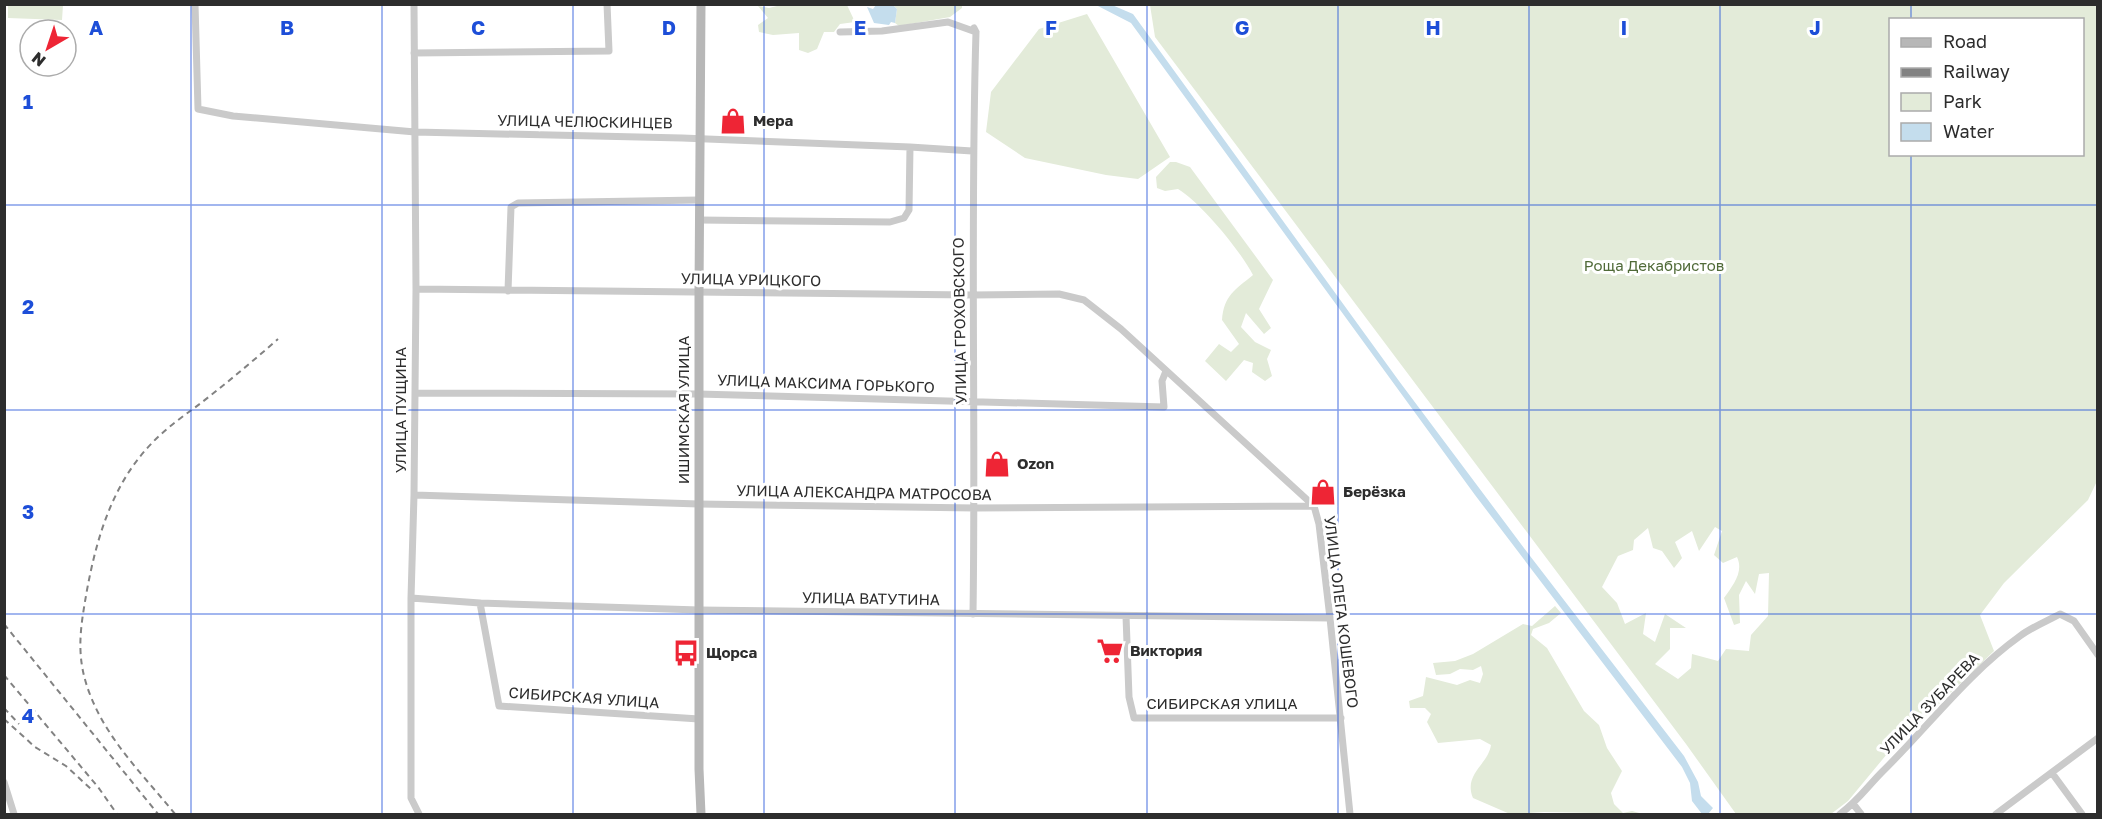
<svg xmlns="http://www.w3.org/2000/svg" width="2102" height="819" font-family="'Golos Text',sans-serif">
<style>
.green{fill:#e3ebd9;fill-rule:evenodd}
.water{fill:#c4dded}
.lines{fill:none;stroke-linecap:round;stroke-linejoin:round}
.street{stroke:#cacaca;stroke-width:7}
.secondary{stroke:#b7b7b7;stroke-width:9}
.rail{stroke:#828282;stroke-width:2;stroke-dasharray:6 4.5;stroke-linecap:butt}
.grid{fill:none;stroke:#1d4ed8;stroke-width:1.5;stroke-opacity:0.55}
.labels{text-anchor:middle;stroke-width:6;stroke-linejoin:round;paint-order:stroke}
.poi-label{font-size:15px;font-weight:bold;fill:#2d2d2d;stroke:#fff;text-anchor:start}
.street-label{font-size:15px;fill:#2d2d2d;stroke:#fff}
.park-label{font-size:15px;fill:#506a38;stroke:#fff}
.grid-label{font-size:20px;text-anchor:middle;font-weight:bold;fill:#1d4ed8;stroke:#fff;stroke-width:6;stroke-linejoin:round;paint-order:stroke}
</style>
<rect width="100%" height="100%" fill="#fff"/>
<!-- green -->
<path class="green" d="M785,4L847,5L855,22L840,24L834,32H824L817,49L808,53L799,50V33L773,35L759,32L758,25L768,18L758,6L769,8Z
M8,5H63L62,20L8,18Z
M893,5H962V8L950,17L899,26L895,23L897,9Z
M1150,5H2097V481L2088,500L2004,583L1980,615L1994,651L1887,754L1848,801L1831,814H1736L1686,744L1155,37ZM1890,20H2082V154H1890ZM1715,527L1722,531L1714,555L1723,563L1737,557C1744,572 1733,585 1724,598L1734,625L1740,623L1739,595L1746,581L1755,594L1759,574L1769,573L1768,616L1751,635L1749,651L1726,649L1718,661L1692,654L1691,668L1678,679L1655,664L1670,649V628H1686L1665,614L1655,642L1643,634L1646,613L1625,624L1617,603L1602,587L1618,556L1633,550L1634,540L1648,528L1653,548L1662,551L1674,568L1682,558L1675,542L1692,531L1699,551Z
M1087,14L1170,157L1138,179L1106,175L1025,158L986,132L991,92L1039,29Z
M1170,162H1176L1190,167L1273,280L1259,309L1271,328L1264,334L1246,313L1241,327L1255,342L1271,350L1267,359L1272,376L1265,381L1252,372L1253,363L1244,360L1226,381L1205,361L1219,344L1231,352L1239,344L1222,320C1224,295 1235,290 1253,275C1240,250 1201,203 1178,189L1165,191L1157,188L1156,177Z
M1555,606L1561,613L1549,623L1533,629L1531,635L1547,648L1584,711L1599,725L1607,748L1622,771L1611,793L1614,804L1623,813L1632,811L1643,814L1544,812L1510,814L1473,798C1463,774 1488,765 1491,745L1480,739L1438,743L1427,722L1431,714L1425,708H1410L1409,701L1423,696L1426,677L1457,685L1470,680L1480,683L1483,674L1481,666L1473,670L1460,669L1450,674L1436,675L1433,663L1455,661L1473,654L1523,624L1532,626Z"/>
<!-- water -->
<path class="water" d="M876,5H893L897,9L895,23L891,22L889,25L874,23L867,7L873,9Z
M1096,5H1112L1133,14L1399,381L1527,552L1684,756L1698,782L1701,796L1713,808L1708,814H1702L1692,801L1690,783L1682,767L1475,495L1131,23Z"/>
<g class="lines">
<!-- street -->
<path class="street" d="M195,4L198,109L233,116L415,132L682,138L910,147L972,151
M414,4L416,289L414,495L411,598V798L419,814
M840,32L882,31L948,22L976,32
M414,53L609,51L607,4
M699,220L890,222L904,218L909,210L910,147
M416,289L972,295L1059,294L1084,300L1121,329L1314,506L1319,524L1330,618L1350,814
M508,291L511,207L518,203L699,200
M415,393L698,394L1164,407L1162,381L1166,371
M414,495L699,504L975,508L1314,506
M411,598L480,603L699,610L1330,618
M480,603L499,706L699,719
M973,614C976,420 970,226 976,32L974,28
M1126,616L1129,697L1134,718H1341
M2052,773L2082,814
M4,782L14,814
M1854,805L1861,814
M1840,814C1857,802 1868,786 1882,772C1928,727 1967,674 2020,636C2032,627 2047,621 2060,614L2074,621L2098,655
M1996,814L2098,738"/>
<!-- secondary -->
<path class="secondary" d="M701,814L699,769V293L701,4"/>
<!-- rail -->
<path class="rail" d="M4,624L158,814
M4,675L98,787L117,814
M4,708L19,724
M4,719L35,747L66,766L91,789
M175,814C145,777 109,742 91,697C75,658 80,630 87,590C97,536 113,483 152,443C166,428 185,415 201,403C228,382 253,361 278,339"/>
</g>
<!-- grid -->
<path class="grid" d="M191,4V814M382,4V814M573,4V814M764,4V814M955,4V814M1147,4V814M1338,4V814M1529,4V814M1720,4V814M1911,4V20M1911,154V814M4,205H2098M4,410H2098M4,614H2098"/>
<!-- icons -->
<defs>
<g id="shop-bare" transform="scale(2.07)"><path d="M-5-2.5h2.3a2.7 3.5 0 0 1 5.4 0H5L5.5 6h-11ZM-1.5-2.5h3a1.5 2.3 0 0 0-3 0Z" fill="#ee2535" stroke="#fff" stroke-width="2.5" paint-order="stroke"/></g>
<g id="supermarket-bare" transform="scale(2.07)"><path d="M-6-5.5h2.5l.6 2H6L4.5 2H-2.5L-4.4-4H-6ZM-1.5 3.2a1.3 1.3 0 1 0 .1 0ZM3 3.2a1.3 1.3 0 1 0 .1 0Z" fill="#ee2535" stroke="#fff" stroke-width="2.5" paint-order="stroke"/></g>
<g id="bus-bare" transform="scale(2.07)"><path d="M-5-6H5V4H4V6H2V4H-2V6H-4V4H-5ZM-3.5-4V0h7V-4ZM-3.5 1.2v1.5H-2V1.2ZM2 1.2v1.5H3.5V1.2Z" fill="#ee2535" stroke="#fff" stroke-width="2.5" paint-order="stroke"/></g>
</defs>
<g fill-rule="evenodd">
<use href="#shop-bare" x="733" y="121"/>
<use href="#shop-bare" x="997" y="464"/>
<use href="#shop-bare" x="1323" y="492"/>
<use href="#supermarket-bare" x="1110" y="651"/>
<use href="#bus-bare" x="686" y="653"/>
</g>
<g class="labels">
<!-- poi labels -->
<g class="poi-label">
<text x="753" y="126">Мера</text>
<text x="1017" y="469">Ozon</text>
<text x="1343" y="497">Берёзка</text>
<text x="1130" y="656">Виктория</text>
<text x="706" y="658">Щорса</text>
</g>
<!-- street labels -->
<g class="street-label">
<text transform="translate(585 122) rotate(1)" y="5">УЛИЦА ЧЕЛЮСКИНЦЕВ</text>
<text transform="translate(751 280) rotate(1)" y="5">УЛИЦА УРИЦКОГО</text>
<text transform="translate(960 321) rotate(-91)" y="5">УЛИЦА ГРОХОВСКОГО</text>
<text transform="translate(826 384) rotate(2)" y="5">УЛИЦА МАКСИМА ГОРЬКОГО</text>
<text transform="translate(401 410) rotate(-90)" y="5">УЛИЦА ПУЩИНА</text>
<text transform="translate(684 410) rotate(-90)" y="5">ИШИМСКАЯ УЛИЦА</text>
<text transform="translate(864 493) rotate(1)" y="5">УЛИЦА АЛЕКСАНДРА МАТРОСОВА</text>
<text transform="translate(871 599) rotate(1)" y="5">УЛИЦА ВАТУТИНА</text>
<text transform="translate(1341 612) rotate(83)" y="5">УЛИЦА ОЛЕГА КОШЕВОГО</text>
<text transform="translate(584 698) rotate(4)" y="5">СИБИРСКАЯ УЛИЦА</text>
<text x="1222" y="709">СИБИРСКАЯ УЛИЦА</text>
<text transform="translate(1930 704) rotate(-46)" y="5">УЛИЦА ЗУБАРЕВА</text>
</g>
<!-- park labels -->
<g class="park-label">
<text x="1654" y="271">Роща Декабристов</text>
</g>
</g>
<g class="grid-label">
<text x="96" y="35">A</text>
<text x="287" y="35">B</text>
<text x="478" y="35">C</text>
<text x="669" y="35">D</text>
<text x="860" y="35">E</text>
<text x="1051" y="35">F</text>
<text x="1242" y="35">G</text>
<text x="1433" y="35">H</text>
<text x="1624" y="35">I</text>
<text x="1815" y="35">J</text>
<text x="28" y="109">1</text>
<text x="28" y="314">2</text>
<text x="28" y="519">3</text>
<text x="28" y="723">4</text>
</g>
<!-- border -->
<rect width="2102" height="819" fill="none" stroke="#2d2d2d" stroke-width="12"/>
<!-- legend -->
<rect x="1889" y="18" width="195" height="138" fill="#ffffff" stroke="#ababab" stroke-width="1.5"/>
<rect x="1901" y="38" width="30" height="9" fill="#b7b7b7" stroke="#ababab" stroke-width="1.5"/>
<text x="1943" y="48" font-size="18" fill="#2d2d2d">Road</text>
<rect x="1901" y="68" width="30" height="9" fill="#828282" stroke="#ababab" stroke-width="1.5"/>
<text x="1943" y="78" font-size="18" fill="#2d2d2d">Railway</text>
<rect x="1901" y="93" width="30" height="18" fill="#e3ebd9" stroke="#ababab" stroke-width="1.5"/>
<text x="1943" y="108" font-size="18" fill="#2d2d2d">Park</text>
<rect x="1901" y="123" width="30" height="18" fill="#c4dded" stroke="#ababab" stroke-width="1.5"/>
<text x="1943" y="138" font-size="18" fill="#2d2d2d">Water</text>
<!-- north arrow -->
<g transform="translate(48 48) rotate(219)"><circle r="28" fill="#ffffff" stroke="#ababab" stroke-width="1.5"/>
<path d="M0-4.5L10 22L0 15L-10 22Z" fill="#ee2535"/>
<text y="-9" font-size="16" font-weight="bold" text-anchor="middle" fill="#2d2d2d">N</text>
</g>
</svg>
